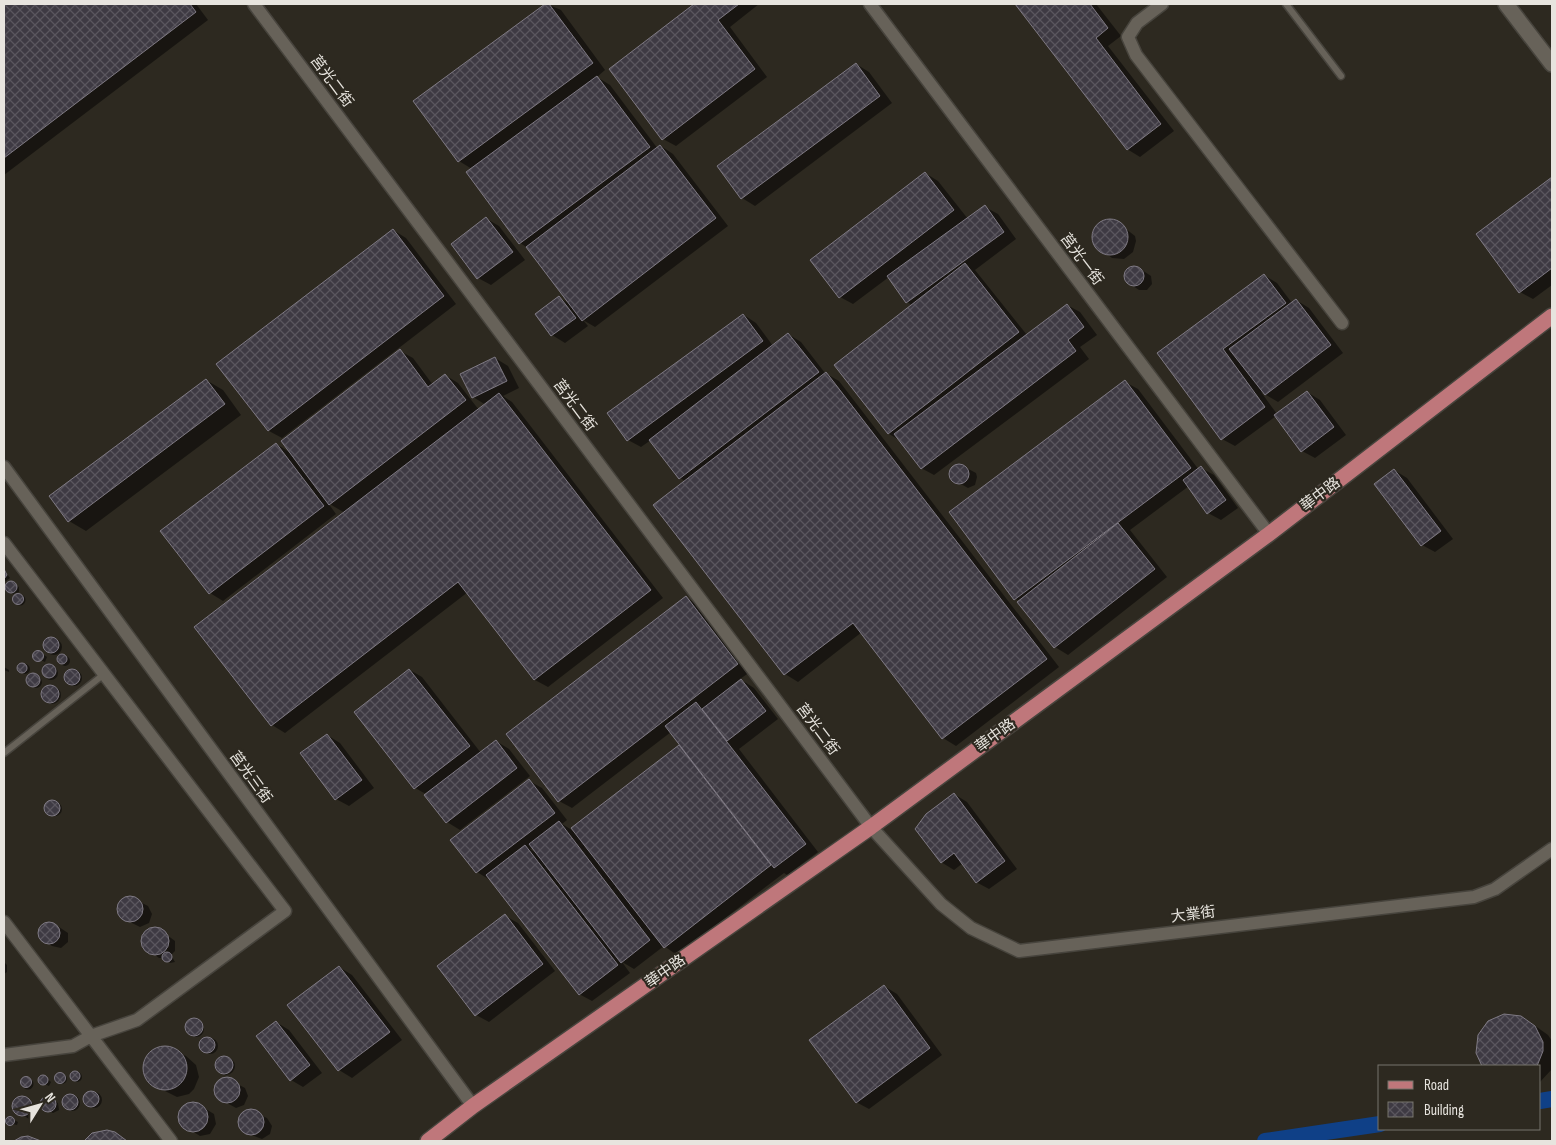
<svg xmlns="http://www.w3.org/2000/svg" width="1556" height="1145" font-family="'Sofia Sans Condensed','Noto Sans TC',sans-serif">
<style>
.shadow{fill:#0007;fill-rule:evenodd}
.lines{fill:none;stroke-linecap:round;stroke-linejoin:round}
.canal{stroke:#0f4087;stroke-width:16}
.building{fill:url(#building-cross-hatch);stroke:#7f7a84}
.lane-casing{stroke:#47443d;stroke-width:9}
.street-casing{stroke:#47443d;stroke-width:15}
.secondary-casing{stroke:#47443d;stroke-width:18}
.primary-casing{stroke:#47443d;stroke-width:18}
.lane{stroke:#676259;stroke-width:6}
.street{stroke:#676259;stroke-width:12}
.secondary{stroke:#676259;stroke-width:15}
.primary{stroke:#bf777b;stroke-width:15}
.labels{text-anchor:middle;stroke-width:4.5;stroke-linejoin:round;paint-order:stroke}
.street-label{font-size:15px;fill:#e7e4de;stroke:#2d2920}
</style>
<defs>
<pattern id="building-cross-hatch" width="8" height="8" patternUnits="userSpaceOnUse" patternTransform="scale(1.25)"><rect width="8" height="8" fill="#3e3a43"/><path d="M0 0l8 8M0 8l8-8" fill="none" stroke="#5a565e"/></pattern>
</defs>
<rect width="100%" height="100%" fill="#2d2920"/>
<!-- shadow -->
<path class="shadow" d="M4,4H196L208,20L4,175Z
M547,4L561,10L605,70L597,77L610,85L658,149L661,146L673,154L728,226L595,327L583,320L588,326L565,343L552,335L559,298L571,304L528,248L520,243L472,169L459,161L415,101Z
M696,4H759L730,27L767,77L676,146L663,139L610,69Z
M1016,4H1096L1121,36L1108,46L1174,131L1140,157L1127,149Z
M856,64L869,72L892,103L755,206L742,198L719,167Z
M925,173L938,181L968,219L985,207L998,214L1016,239L975,270L1027,335L1067,305L1080,312L1097,335L1080,347L1089,359L934,475L921,468L901,441L889,434L912,305L907,302L889,277L853,304L840,297Z
M1552,179V285L1533,299L1520,292L1478,235Z
M487,219L499,226L525,260L491,285L478,278Z
M1105,221L1117,222L1135,236L1136,241L1133,252L1124,259L1112,258L1095,245L1094,233L1100,224Z
M393,230L406,238L456,304L282,438L269,431L218,364Z
M1131,268H1139L1151,276L1152,284L1147,290H1139L1127,282L1126,274Z
M1264,275L1277,283L1292,303L1296,300L1309,308L1343,353L1278,402L1261,392L1277,414L1307,392L1320,400L1346,435L1315,458L1302,451L1276,416L1235,446L1222,439L1158,353Z
M744,315L756,323L773,346L788,334L801,342L825,373L839,381L1059,667L956,746L943,738L862,632L798,682L785,674L685,481L680,478L651,440L641,447L628,440Z
M400,351L413,358L433,385L445,375L458,383L479,410L486,405L473,397L495,358L508,366L519,388L503,396L512,402L663,598L548,687L535,680L468,592L285,733L272,725L345,513L328,503L336,514L223,601L210,593L276,444L291,453Z
M206,380L223,390L241,415L86,531L69,521L51,497Z
M1125,382L1138,389L1199,470L1201,468L1214,475L1238,508L1221,520L1208,513L1189,486L1130,530L1167,577L1068,655L1055,647L1020,601L1015,599Z
M959,464L976,473L977,477L975,485L968,488L952,479V468Z
M1394,470L1407,478L1453,539L1435,552L1422,545Z
M4,570L10,578L6,581L4,580Z
M10,582L19,587V592L13,594L9,591L6,586Z
M14.5 600a5.5 5.5 0 1 1 11 0a5.5 5.5 0 1 1-11 0Z
M686,598L699,605L750,672L740,679L754,688L778,719L739,749L818,852L787,875L784,873L677,955L664,946L634,969L622,962L630,973L592,1001L579,994L490,880L477,872L529,781L542,788L567,820L562,824L577,833L573,828L681,746L671,732L572,808L559,801ZM533,847L538,854L530,849Z
M46 647a8 8 0 1 1 16 0a8 8 0 1 1-16 0Z
M38,651L47,657L45,662L34,657Z
M60 661a5 5 0 1 1 10 0a5 5 0 1 1-10 0Z
M20 669a5 5 0 1 1 10 0a5 5 0 1 1-10 0Z
M44 673a7 7 0 1 1 14 0a7 7 0 1 1-14 0Z
M4,667L9,670V672L4,670Z
M66 678a8 8 0 1 1 16 0a8 8 0 1 1-16 0Z
M410,670L422,677L481,753L496,741L509,749L530,776L460,830L447,822L426,794L415,788L356,712Z
M30 682a6 6 0 1 1 12 0a6 6 0 1 1-12 0Z
M43 695a9 9 0 1 1 18 0a9 9 0 1 1-18 0Z
M327,735L340,743L374,788L349,806L336,799Z
M954,794L967,802L1017,869L989,889L976,882L963,863L954,870L941,862Z
M48 809a7 7 0 1 1 14 0a7 7 0 1 1-14 0Z
M130,897L148,906L152,914L149,923L140,927L122,918L118,910L122,901Z
M505,916L518,923L555,971L489,1022L476,1015Z
M47,923L56,925L68,933V942L61,948L52,946L41,938L40,929Z
M149,929H159L175,941V951L171,955L175,962L170,963L164,958H159L143,945V936Z
M4,962L7,965V972L4,974Z
M339,967L352,975L402,1040L352,1078L339,1070L289,1005Z
M884,986L897,994L942,1055L869,1109L856,1102Z
M1513,1015L1534,1025L1548,1035L1552,1041V1069L1540,1082V1066H1483L1480,1061L1479,1036L1483,1028L1496,1018Z
M188 1029a8 8 0 1 1 16 0a8 8 0 1 1-16 0Z
M276,1022L289,1030L322,1073L303,1087L291,1080Z
M202 1046a8 8 0 1 1 16 0a8 8 0 1 1-16 0Z
M166,1047L186,1056L196,1065L199,1077L194,1089L189,1094L177,1097L151,1084L147,1079L144,1066L149,1054L153,1050Z
M217 1066a9 9 0 1 1 18 0a9 9 0 1 1-18 0Z
M72 1077a5 5 0 1 1 10 0a5 5 0 1 1-10 0Z
M57 1079a5 5 0 1 1 10 0a5 5 0 1 1-10 0Z
M44,1076L51,1082L49,1086L40,1082V1078Z
M22.5 1084a5.5 5.5 0 1 1 11 0a5.5 5.5 0 1 1-11 0Z
M228,1079L245,1088L248,1096L244,1105L236,1108L218,1098L215,1090L219,1081Z
M86 1100a8 8 0 1 1 16 0a8 8 0 1 1-16 0Z
M64 1103a8 8 0 1 1 16 0a8 8 0 1 1-16 0Z
M26,1098L40,1109L36,1119H29L14,1109L18,1099Z
M48,1098L58,1103L59,1110L53,1113L43,1108L42,1102Z
M196,1103L214,1114L216,1124L210,1134L200,1136L181,1124L179,1114L185,1105Z
M249,1110L267,1118L272,1126L270,1134L262,1139L244,1132L239,1124L241,1115Z
M10,1118L18,1122L17,1125L8,1123Z"/>
<g class="lines">
<!-- canal -->
<path class="canal" d="M1540,1101L1552,1099
M1265,1141L1380,1124"/>
</g>
<!-- building -->
<path class="building" d="M4,4H190L196,12L4,158Z
M545,4H549L593,63L458,162L413,101Z
M694,4H739L718,20L755,69L662,140L609,69Z
M1015,4H1090L1108,28L1096,38L1161,124L1127,150Z
M856,63L880,96L741,199L717,166Z
M597,76L650,147L519,244L466,172Z
M660,145L716,218L582,321L526,247Z
M925,172L954,210L839,298L810,260Z
M1552,177V268L1519,293L1476,234Z
M985,205L1004,232L906,303L887,276Z
M486,217L513,252L477,279L451,244Z
M1092 237a18 18 0 1 1 36 0a18 18 0 1 1-36 0Z
M393,229L444,296L268,431L216,364Z
M965,263L1019,332L888,434L834,365Z
M1124 276a10 10 0 1 1 20 0a10 10 0 1 1-20 0Z
M1264,274L1286,303L1223,349L1265,407L1221,440L1157,353Z
M559,296L576,318L551,336L535,314Z
M1296,299L1331,345L1265,395L1229,349Z
M1067,304L1084,327L1068,340L1076,351L921,469L894,434Z
M743,314L763,341L627,441L607,413Z
M788,333L819,372L679,479L649,440Z
M400,349L428,387L445,374L466,400L329,505L281,441Z
M495,357L507,381L472,398L460,374Z
M826,372L1047,659L942,739L853,623L784,675L653,505Z
M206,379L225,404L68,522L49,496Z
M1125,380L1191,468L1014,600L949,512Z
M1307,391L1334,427L1301,452L1274,415Z
M499,393L651,590L534,680L458,582L271,726L194,627Z
M276,443L324,506L209,594L160,531Z
M949 474a10 10 0 1 1 20 0a10 10 0 1 1-20 0Z
M1201,466L1226,500L1207,514L1183,480Z
M1394,469L1441,531L1421,546L1374,484Z
M1118,523L1155,569L1054,648L1017,602Z
M4,569L7,575L4,579V568Z
M5 587a6 6 0 1 1 12 0a6 6 0 1 1-12 0Z
M12.5 599a5.5 5.5 0 1 1 11 0a5.5 5.5 0 1 1-11 0Z
M686,596L738,664L558,802L506,734Z
M43 645a8 8 0 1 1 16 0a8 8 0 1 1-16 0Z
M32.5 656a5.5 5.5 0 1 1 11 0a5.5 5.5 0 1 1-11 0Z
M57 659a5 5 0 1 1 10 0a5 5 0 1 1-10 0Z
M17 668a5 5 0 1 1 10 0a5 5 0 1 1-10 0Z
M42 671a7 7 0 1 1 14 0a7 7 0 1 1-14 0Z
M64 677a8 8 0 1 1 16 0a8 8 0 1 1-16 0Z
M409,669L470,746L414,789L354,712Z
M26 680a7 7 0 1 1 14 0a7 7 0 1 1-14 0Z
M741,679L766,711L727,741L702,709Z
M41 694a9 9 0 1 1 18 0a9 9 0 1 1-18 0Z
M696,702L806,844L774,868L665,726Z
M327,734L362,780L335,800L300,753Z
M496,740L517,768L446,823L424,795Z
M679,745L771,865L664,948L571,828Z
M529,779L555,813L476,873L450,840Z
M954,793L1005,861L976,883L954,853L941,863L915,829L926,814Z
M44 808a8 8 0 1 1 16 0a8 8 0 1 1-16 0Z
M559,821L650,940L621,963L529,844Z
M525,845L618,965L579,995L486,875Z
M117 909a13 13 0 1 1 26 0a13 13 0 1 1-26 0Z
M505,914L543,964L475,1016L437,966Z
M38 933a11 11 0 1 1 22 0a11 11 0 1 1-22 0Z
M141 941a14 14 0 1 1 28 0a14 14 0 1 1-28 0Z
M162 957a5 5 0 1 1 10 0a5 5 0 1 1-10 0Z
M339,966L390,1032L338,1071L287,1005Z
M884,985L930,1048L856,1103L809,1040Z
M1504,1014L1521,1016L1535,1026L1543,1042V1051L1537,1066H1482L1476,1053L1478,1035L1488,1021Z
M185 1027a9 9 0 1 1 18 0a9 9 0 1 1-18 0Z
M276,1021L310,1065L290,1081L256,1036Z
M199 1045a8 8 0 1 1 16 0a8 8 0 1 1-16 0Z
M143 1068a22 22 0 1 1 44 0a22 22 0 1 1-44 0Z
M215 1065a9 9 0 1 1 18 0a9 9 0 1 1-18 0Z
M70 1076a5 5 0 1 1 10 0a5 5 0 1 1-10 0Z
M54.5 1078a5.5 5.5 0 1 1 11 0a5.5 5.5 0 1 1-11 0Z
M38 1080a5 5 0 1 1 10 0a5 5 0 1 1-10 0Z
M20.5 1082a5.5 5.5 0 1 1 11 0a5.5 5.5 0 1 1-11 0Z
M214 1090a13 13 0 1 1 26 0a13 13 0 1 1-26 0Z
M83 1099a8 8 0 1 1 16 0a8 8 0 1 1-16 0Z
M62 1102a8 8 0 1 1 16 0a8 8 0 1 1-16 0Z
M40 1104a8 8 0 1 1 16 0a8 8 0 1 1-16 0Z
M12 1106a10 10 0 1 1 20 0a10 10 0 1 1-20 0Z
M178 1117a15 15 0 1 1 30 0a15 15 0 1 1-30 0Z
M238 1122a13 13 0 1 1 26 0a13 13 0 1 1-26 0Z
M5.5 1121a4.5 4.5 0 1 1 9 0a4.5 4.5 0 1 1-9 0Z
M107,1130L115,1132L127,1141H84L92,1133Z
M28,1136L41,1141H14L21,1137Z"/>
<g class="lines">
<!-- lane casing -->
<g class="lane-casing">
<path id="lane" d="M1286,4L1341,76
M4,753L103,675"/>
</g>
<!-- street casing -->
<g class="street-casing">
<path id="street" d="M254,4L871,827L941,904L971,928L1019,951L1474,897L1495,889L1552,849
M870,4L1269,534
M1162,4L1137,23L1128,37L1136,55L1342,323
M4,467L473,1106
M4,543L285,911L137,1020L91,1036L73,1046L4,1055
M4,922L171,1141"/>
</g>
<!-- secondary casing -->
<g class="secondary-casing">
<path id="secondary" d="M1506,4L1552,64"/>
</g>
<!-- primary casing -->
<g class="primary-casing">
<path id="primary" d="M428,1141L473,1106L871,827L1269,534L1552,316"/>
</g>
<!-- lane -->
<use href="#lane" class="lane"/>
<!-- street -->
<use href="#street" class="street"/>
<!-- secondary -->
<use href="#secondary" class="secondary"/>
<!-- primary -->
<use href="#primary" class="primary"/>
</g>
<g class="labels">
<!-- street labels -->
<g class="street-label">
<text transform="translate(332 81) rotate(53)" y="5">莒光二街</text>
<text transform="translate(1082 259) rotate(53)" y="5">莒光一街</text>
<text transform="translate(575 405) rotate(53)" y="5">莒光二街</text>
<text transform="translate(1320 494) rotate(-37)" y="5">華中路</text>
<text transform="translate(818 729) rotate(53)" y="5">莒光二街</text>
<text transform="translate(995 735) rotate(-36)" y="5">華中路</text>
<text transform="translate(251 777) rotate(54)" y="5">莒光三街</text>
<text transform="translate(1193 914) rotate(-7)" y="5">大業街</text>
<text transform="translate(665 971) rotate(-35)" y="5">華中路</text>
</g>
</g>
<!-- border -->
<rect width="1556" height="1145" fill="none" stroke="#e7e4de" stroke-width="10"/>
<!-- legend -->
<rect x="1378" y="1065" width="162" height="65" fill="#2d2920" stroke="#77746c"/>
<rect x="1388" y="1081" width="25" height="8" fill="#bf777b" stroke="#77746c"/>
<text x="1424" y="1090" font-size="15" fill="#e7e4de">Road</text>
<rect x="1388" y="1102" width="25" height="15" fill="url(#building-cross-hatch)" stroke="#77746c"/>
<text x="1424" y="1115" font-size="15" fill="#e7e4de">Building</text>
<!-- north arrow -->
<g transform="translate(40 1105) rotate(53)" stroke="#2d2920" stroke-width="4" paint-order="stroke">
<path d="M0-4L9 19L0 12L-9 19Z" fill="#e7e4de"/>
<text y="-8" font-size="14" font-weight="bold" text-anchor="middle" fill="#e7e4de">N</text>
</g>
</svg>
